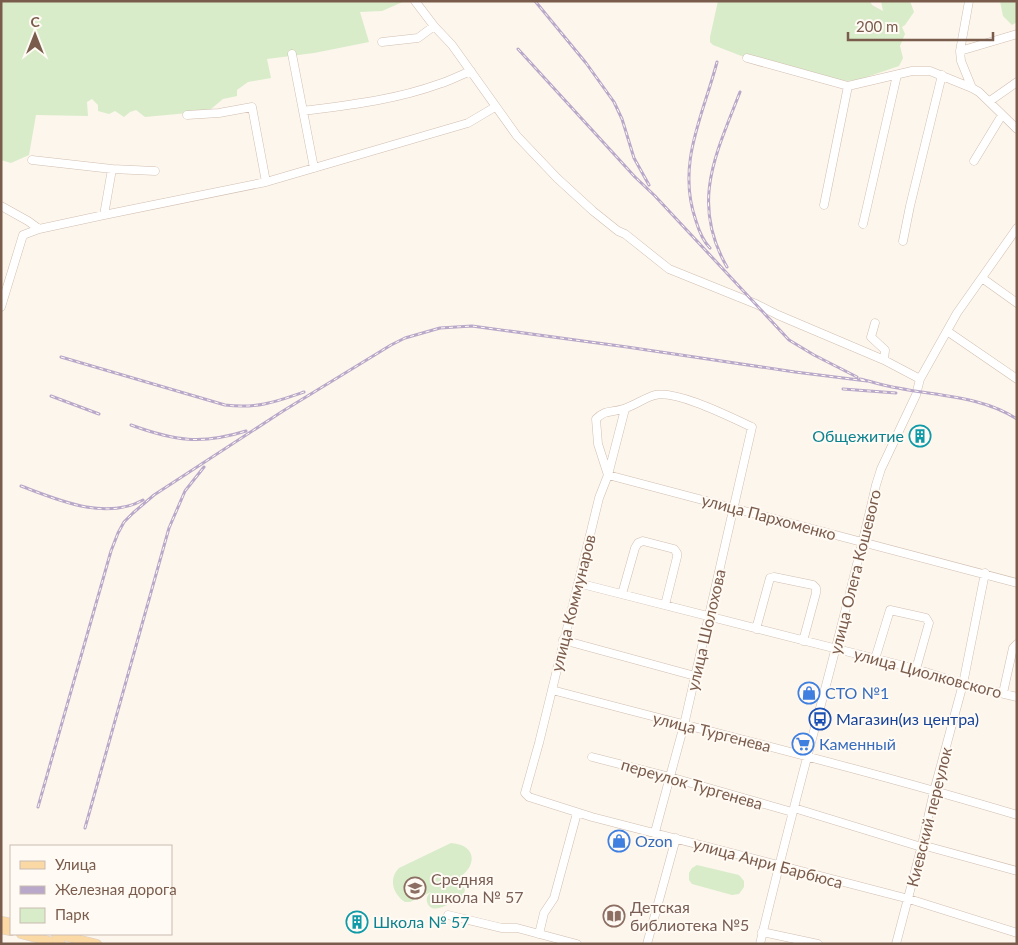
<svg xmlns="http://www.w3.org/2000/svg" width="1018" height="945" font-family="Lato,sans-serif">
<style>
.green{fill:#d8ecc9}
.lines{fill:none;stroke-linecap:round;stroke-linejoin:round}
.minor-casing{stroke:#d1beb0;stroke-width:9}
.major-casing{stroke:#dad1cd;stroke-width:10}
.minor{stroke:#fff;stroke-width:8}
.major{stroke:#fbd9a5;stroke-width:9}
.rail-casing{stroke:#b9a8c9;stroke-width:3}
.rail{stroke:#fffaf3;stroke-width:1;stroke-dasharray:4;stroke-linecap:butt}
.labels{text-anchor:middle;stroke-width:4;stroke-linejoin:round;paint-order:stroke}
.culture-label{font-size:16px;fill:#0d838f;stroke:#fffaf3;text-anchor:end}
.street-label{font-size:16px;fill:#7a5c4d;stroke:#fffaf3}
.shop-label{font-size:16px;fill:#366cbe;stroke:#fffaf3;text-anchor:start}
.transit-label{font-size:16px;fill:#164399;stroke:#fffaf3;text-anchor:start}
.education-label{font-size:16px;fill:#785e54;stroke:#fffaf3;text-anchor:start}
</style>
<rect width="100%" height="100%" fill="#fdf6ec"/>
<!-- green -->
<path class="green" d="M1,1H405L382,11L360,12L369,42L314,53L267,59L271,78L248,82L237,90V96L223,99L211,109L199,112L145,117L136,110L130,112L124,117L115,111L109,114L98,111V105L92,99L87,102L88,116L36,115L29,155L11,163L1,160Z
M718,1H870L872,5L883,11L881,1H910L914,12L905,25L902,27L905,34L900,46L903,58L899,66L858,80L847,81L787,71L757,62L713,45L710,42V37Z
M1000,1H1017V22L1012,25L1003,16Z
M451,843C479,845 477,869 455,880L461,882L465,890L463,896C455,900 432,918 427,902C426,897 428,895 431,892L410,902H405C393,894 388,879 399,868Z
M697,865L739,875L744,881V887L739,894L732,895L692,884L689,880V873L692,868Z"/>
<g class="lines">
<!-- minor casing -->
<g class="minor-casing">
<path id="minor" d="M415,1L434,26L452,45L517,136L557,178L593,211L618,231L625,234L669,269L756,304L778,315L884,360L920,379
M969,1L960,51L961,61L972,88
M382,42L418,38L434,26
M960,51L1017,34
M292,54L314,168
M747,58L848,86L912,71H930L972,88L979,92L1017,129
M990,101L1017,82
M303,111C349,105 395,100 439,84C450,81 460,75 471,71
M187,115L219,113L252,107L266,182
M32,160L112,169L155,171
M974,161L1002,115
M824,205L848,86
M1,206L28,221L39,229
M104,215L112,169
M863,224L897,75
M903,241L910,206L942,75
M982,278L1017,303
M1,307L23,235L39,229L104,215L266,182L468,123L495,107
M875,323L871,337L885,350L884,360
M947,331L1017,379
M625,409L608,475L1017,583
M578,583L916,669L963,684L1017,697
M622,594L635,548L638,543L643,541L674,549L677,553V557L665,605
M756,629L770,578L774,577L813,585L816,588V593L803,641
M563,640L695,676
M875,659L890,610L926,618L929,623L916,669
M552,690C707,731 863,769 1017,815
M1003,693L1013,648L1017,644
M592,757L670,777L792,812
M794,808L918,846L922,845L1017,871
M655,832L684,725L752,427C730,417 677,390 655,395C644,398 634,406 623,409C611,413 606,409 596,419L598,444L608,475L599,498L591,531L539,743L525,793L529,797L592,817L909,899L1017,933
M448,915L502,928H517L577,944
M762,932L818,944
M539,934L544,913L554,898L577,813
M647,944L676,838
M760,944C796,790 841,639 876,485L881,469L916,395L920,379L957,313L1017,228
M896,944L922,845L934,791L963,684L985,573"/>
</g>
<!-- major casing -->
<g class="major-casing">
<path id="major" d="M1,921L11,923
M1,929L11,931
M21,934L61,944
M56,934L97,944"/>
</g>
<!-- minor -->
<use href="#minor" class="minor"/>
<!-- major -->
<use href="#major" class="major"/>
<!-- rail casing -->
<g class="rail-casing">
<path id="rail" d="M535,1L586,63L614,102L622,119L634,158L649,185
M518,49L635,177L655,196L789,340L814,355L857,377
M710,248C703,241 699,231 696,221C676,164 703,116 717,62
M727,267C690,203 716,154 740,92
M61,357L225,405C256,409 275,402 304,392
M860,379C873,382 885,386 898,388C937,396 982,396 1017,419
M843,389L896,393
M51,396L99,414
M131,425C175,441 201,445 246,431
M21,486C58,500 105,521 143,500
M38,807L111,551L118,533L124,522L133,513L154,495L283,411L391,345L405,338L440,328L472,326L627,347L795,372L867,381
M85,828L169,528L185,491L204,467"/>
</g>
<!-- rail -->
<use href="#rail" class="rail"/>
</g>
<!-- icons -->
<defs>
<g id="building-ring" transform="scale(1.125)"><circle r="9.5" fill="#fffaf3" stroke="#0f9aa8" stroke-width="1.5"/><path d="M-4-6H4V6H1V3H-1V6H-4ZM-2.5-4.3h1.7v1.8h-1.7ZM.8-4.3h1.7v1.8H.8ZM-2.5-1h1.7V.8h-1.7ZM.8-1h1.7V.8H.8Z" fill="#0f9aa8"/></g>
<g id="shop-ring" transform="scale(1.125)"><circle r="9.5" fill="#fffaf3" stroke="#3f7fe0" stroke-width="1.5"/><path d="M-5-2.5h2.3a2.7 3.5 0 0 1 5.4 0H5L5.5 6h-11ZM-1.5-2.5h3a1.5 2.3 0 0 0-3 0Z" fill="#3f7fe0"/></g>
<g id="bus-ring" transform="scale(1.125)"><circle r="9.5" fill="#fffaf3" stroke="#1a4fb4" stroke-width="1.5"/><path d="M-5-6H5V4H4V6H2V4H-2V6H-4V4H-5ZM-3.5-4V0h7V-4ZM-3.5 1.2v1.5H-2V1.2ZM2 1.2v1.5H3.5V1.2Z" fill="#1a4fb4"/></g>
<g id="supermarket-ring" transform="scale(1.125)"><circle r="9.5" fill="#fffaf3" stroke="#3f7fe0" stroke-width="1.5"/><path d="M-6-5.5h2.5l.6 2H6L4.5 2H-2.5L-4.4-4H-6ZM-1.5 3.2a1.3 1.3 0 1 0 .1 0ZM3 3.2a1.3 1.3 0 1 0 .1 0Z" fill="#3f7fe0"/></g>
<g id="school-ring" transform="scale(1.125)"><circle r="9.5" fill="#fffaf3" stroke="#8d6e63" stroke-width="1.5"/><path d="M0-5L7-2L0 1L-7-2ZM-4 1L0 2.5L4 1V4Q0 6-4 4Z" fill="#8d6e63"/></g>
<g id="library-ring" transform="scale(1.125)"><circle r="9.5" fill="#fffaf3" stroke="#8d6e63" stroke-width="1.5"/><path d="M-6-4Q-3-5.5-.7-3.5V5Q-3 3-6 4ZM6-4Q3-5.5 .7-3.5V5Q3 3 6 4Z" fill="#8d6e63"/></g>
</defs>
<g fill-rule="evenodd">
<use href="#building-ring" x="920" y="436"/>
<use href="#shop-ring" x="809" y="693"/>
<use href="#bus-ring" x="820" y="719"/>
<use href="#supermarket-ring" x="803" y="744"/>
<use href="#shop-ring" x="619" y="841"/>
<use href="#school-ring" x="415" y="888"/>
<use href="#library-ring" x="614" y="916"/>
<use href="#building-ring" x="357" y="922"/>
</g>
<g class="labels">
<!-- culture labels -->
<g class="culture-label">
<text x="904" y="442">Общежитие</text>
<text x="373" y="928" text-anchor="start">Школа № 57</text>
</g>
<!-- street labels -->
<g class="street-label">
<text transform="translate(769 517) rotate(15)" y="6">улица Пархоменко</text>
<text transform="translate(855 572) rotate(-76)" y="6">улица Олега Кошевого</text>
<text transform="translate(573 603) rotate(-76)" y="6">улица Коммунаров</text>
<text transform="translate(706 630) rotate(-77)" y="6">улица Шолохова</text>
<text transform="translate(928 673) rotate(15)" y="6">улица Циолковского</text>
<text transform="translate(712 732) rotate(14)" y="6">улица Тургенева</text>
<text transform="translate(692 784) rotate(16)" y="6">переулок Тургенева</text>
<text transform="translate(929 817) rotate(-76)" y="6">Киевский переулок</text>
<text transform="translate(768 863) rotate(15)" y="6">улица Анри Барбюса</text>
</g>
<!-- shop labels -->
<g class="shop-label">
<text x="825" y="699">СТО №1</text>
<text x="819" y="750">Каменный</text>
<text x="635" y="847">Ozon</text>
</g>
<!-- transit labels -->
<g class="transit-label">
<text x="836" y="725">Магазин(из центра)</text>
</g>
<!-- education labels -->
<g class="education-label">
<text x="431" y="885">Средняя<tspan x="431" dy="18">школа № 57</tspan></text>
<text x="630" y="913">Детская<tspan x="630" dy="18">библиотека №5</tspan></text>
</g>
</g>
<!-- border -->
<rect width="1018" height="945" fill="none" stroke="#7a5c4d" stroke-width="5"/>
<!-- legend -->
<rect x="10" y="845" width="162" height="90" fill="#fffaf3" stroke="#cabbb1"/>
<rect x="20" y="861" width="25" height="8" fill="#fbd9a5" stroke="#cabbb1"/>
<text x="55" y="870" font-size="15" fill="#7a5c4d">Улица</text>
<rect x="20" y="886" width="25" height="8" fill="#b9a8c9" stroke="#cabbb1"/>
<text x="55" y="895" font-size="15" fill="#7a5c4d">Железная дорога</text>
<rect x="20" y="908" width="25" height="15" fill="#d8ecc9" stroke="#cabbb1"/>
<text x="55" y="920" font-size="15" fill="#7a5c4d">Парк</text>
<!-- north arrow -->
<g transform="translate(35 35)" stroke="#fffaf3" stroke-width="4" paint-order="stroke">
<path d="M0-4L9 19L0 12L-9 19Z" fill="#7a5c4d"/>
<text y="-8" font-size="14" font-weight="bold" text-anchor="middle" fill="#7a5c4d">С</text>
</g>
<!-- scale -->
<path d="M848 32v8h145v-8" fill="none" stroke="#7a5c4d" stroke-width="2.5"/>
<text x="856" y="32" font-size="15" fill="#7a5c4d" stroke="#fffaf3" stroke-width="4" paint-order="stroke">200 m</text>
</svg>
